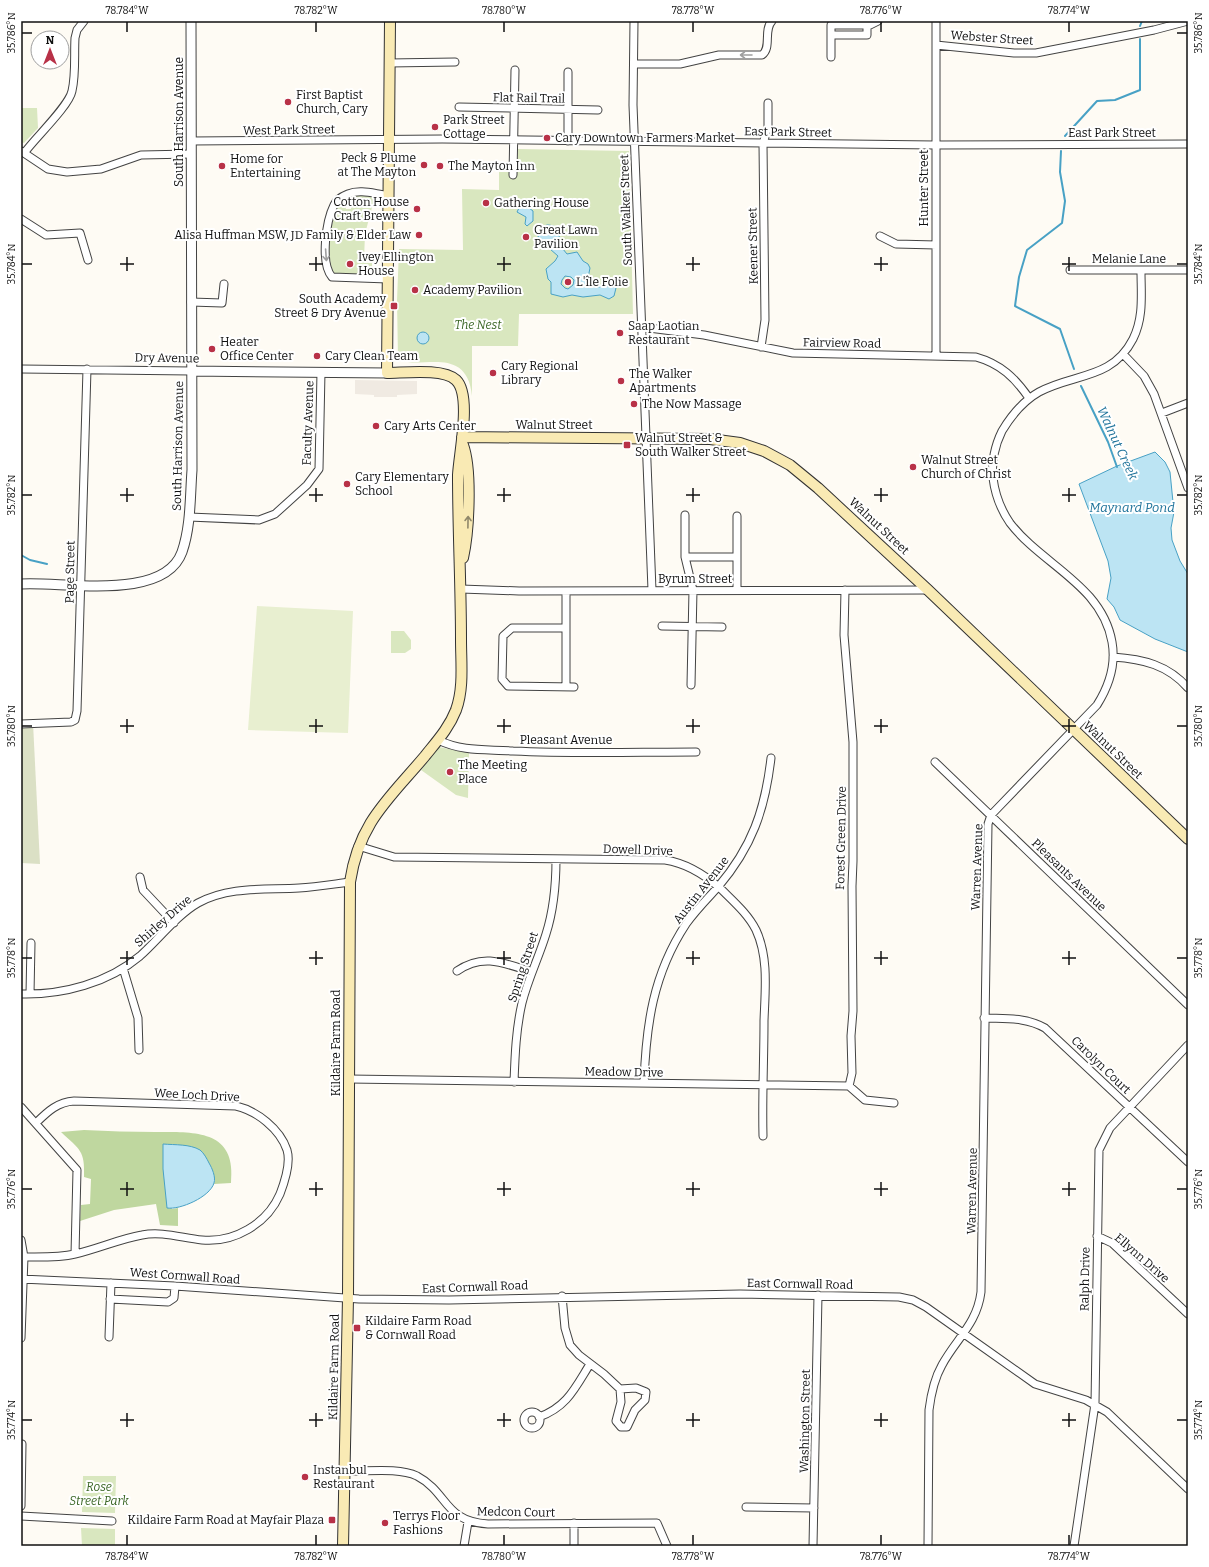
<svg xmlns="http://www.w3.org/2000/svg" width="1209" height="1567" font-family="Bitter,serif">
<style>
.green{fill:#d9e7bf}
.forest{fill:#bfd79f}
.cemetery{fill:#dbe0c5}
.pitch{fill:#e8efd0}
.plaza{fill:#f0eae2}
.water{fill:#bce4f3;stroke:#48a1c5;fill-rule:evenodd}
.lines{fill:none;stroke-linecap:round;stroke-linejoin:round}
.stream{stroke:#48a1c5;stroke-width:2}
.minor-casing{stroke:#434343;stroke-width:9}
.tertiary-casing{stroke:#434343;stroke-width:11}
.secondary-casing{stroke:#323232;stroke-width:12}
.minor{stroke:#fff;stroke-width:7}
.tertiary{stroke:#fff;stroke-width:9}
.secondary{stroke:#f9eab4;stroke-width:10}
.oneway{stroke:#9f9f9f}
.oneway2{stroke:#90886a}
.ticks{fill:none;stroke:#101010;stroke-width:1.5}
.poi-dot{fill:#b83147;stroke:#fff;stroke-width:1.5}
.labels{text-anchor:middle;stroke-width:4;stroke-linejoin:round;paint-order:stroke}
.street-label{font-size:12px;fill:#101010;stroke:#fff}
.poi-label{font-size:12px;fill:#101010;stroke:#fff;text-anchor:start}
.park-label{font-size:12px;font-style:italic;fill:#396524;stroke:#fff}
.water-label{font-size:13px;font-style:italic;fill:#21749b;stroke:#fff}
.neatline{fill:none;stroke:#101010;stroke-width:1.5}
.ticks-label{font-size:10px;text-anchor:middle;fill:#101010}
</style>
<rect width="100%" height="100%" fill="#fefbf4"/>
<!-- green -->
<path class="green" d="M21,108H37L38,128L24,143L21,142Z
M518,149L629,151L633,314H519L518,346H472V396C467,341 414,373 398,358L397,301L399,249L463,250L462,189L499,190V172H518Z
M354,195L375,196L365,234L364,260L365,263H372V277L332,274L328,245L336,206L342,202L345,203L346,209H351V199Z
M391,631H404L411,640V649L405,653H391Z
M439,747L469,753L468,798L456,795L421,770Z
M83,1476H116L115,1513L82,1512Z
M81,1528L115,1529V1546H82Z"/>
<!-- forest -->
<path class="forest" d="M84,1130C108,1131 132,1132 155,1132C194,1132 237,1129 231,1183L214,1184L215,1179L163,1162L172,1209L178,1208V1226L160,1225L156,1204L114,1210L80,1221L81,1205L90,1204L91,1179L84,1177C85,1150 80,1150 61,1132Z"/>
<!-- cemetery -->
<path class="cemetery" d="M21,723H33L40,864L21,863Z"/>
<!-- pitch -->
<path class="pitch" d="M257,606L353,611L348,733L248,730Z"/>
<!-- plaza -->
<path class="plaza" d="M355,380L417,381V394L397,395V397H374V395L355,394Z"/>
<!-- water -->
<path class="water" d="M520,206L529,208L533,211V221L527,226L525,224L526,217L517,212Z
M547,225C559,225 561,234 558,243L567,254L577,252L583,261L588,264L590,268L587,283C599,292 605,282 616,288L614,296L609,299L600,295L583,297L572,295L563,297L551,294V282L548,279L546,269L555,261L558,256L550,249V247L541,243L538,237L541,228ZM565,276L571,277L574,280L573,285L568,289L565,288L561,284L562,280Z
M417 338a6 6 0 1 1 12 0a6 6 0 1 1-12 0Z
M1155,452L1165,462L1170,472L1174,512L1171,528L1172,540L1180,561L1188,574V652L1155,639L1120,620L1114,607L1107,599L1111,578L1108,561L1079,484L1117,466Z
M163,1144C175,1145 190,1144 200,1150C204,1153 207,1159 209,1163C212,1168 216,1177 214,1183C210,1197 180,1210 167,1208L163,1169Z"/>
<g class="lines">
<!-- stream -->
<path class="stream" d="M1140,26L1142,21
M1065,136L1097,101L1115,100L1140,90V39
M1061,151L1060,172L1065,201L1062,223L1027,250L1019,277L1015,306L1060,329L1074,369
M1081,386L1108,442L1117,467
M21,555L30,560L47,564"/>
<!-- minor casing -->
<g class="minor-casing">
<path id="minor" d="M634,21L633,105L652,590
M831,35H867V25
M936,45L1014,53H1036L1154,30L1188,21
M831,57V25H870L878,21
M389,63L455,62
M634,64H680L719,55H762C772,48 763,30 772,21
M459,107L598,110
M191,141L442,139L935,145L1188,144
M568,141V72
M21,151L48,169L67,172L101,169L141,155L191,154
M25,152C36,137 69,106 72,91C76,74 74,55 75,38L77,30L84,21
M513,175L515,70
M387,195C375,194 360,189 348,194C343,196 336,200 334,205C326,221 320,263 332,277L388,279
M21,219L46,235L80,233L88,260
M880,236L896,244L936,245
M1070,270H1188
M191,302L222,303L224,284
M641,327L704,335L793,353L976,357C1001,364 1015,378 1029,398
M761,347L765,320L763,144L768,126V103
M1123,354L1144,376L1154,394L1188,488
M936,355V21
M21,369L191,371
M1162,413L1188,403
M685,515V557L693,590L691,685
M737,516V590
M189,517L259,520L275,514L307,485L319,469L321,372
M685,557H736
M461,589L519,591L928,590
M845,590L844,635L853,742V861L852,886L853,1011L851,1036L852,1073L849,1086
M566,591V686
M662,626L722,627
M566,628H512L503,636L502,679L508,686L574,687
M1113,657C1143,659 1168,665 1188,688
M21,724L71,722L75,720L77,711L87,369
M438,740C463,752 487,749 513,751C574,754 635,752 696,752
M935,762L1188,1005
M358,846L394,857L665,860C686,863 705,875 721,889C734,902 748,914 756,930C769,958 765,991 764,1021C764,1059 762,1098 763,1136
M140,877L143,890L174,923
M123,968L138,1018L139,1050
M457,971C483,953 504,963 532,972
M21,994C63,995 108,983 140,956C158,940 177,915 198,903C229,886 265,890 299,888C316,887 334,884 350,882
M30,994L31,943
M984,1018C1006,1019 1026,1017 1045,1028L1188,1162
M349,1079L849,1086L865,1100L894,1103
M514,1082C515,1055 516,1029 522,1003C528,979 539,957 546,934C554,909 556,885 556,859
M644,1083C646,1025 653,974 686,924C695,911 707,899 718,887C752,847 765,810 771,758
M21,1107L77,1170L75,1254
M1097,1236L1112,1243L1188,1314
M21,1240L24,1257L21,1338
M21,1257C39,1257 58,1258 75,1254C98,1249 119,1239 142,1235C162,1231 182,1238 202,1240C234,1243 267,1224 280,1194C285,1181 291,1163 287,1150C280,1129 257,1111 236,1106L74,1101C58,1102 48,1111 36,1123
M21,1279L175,1286L359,1299L449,1300L740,1294L899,1297L913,1300L926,1307L1035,1384L1086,1400L1107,1412L1188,1489
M562,1296L565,1328L570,1345L579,1355L604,1374L620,1389L636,1388L646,1392L645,1400L635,1410L627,1427H621L616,1421L621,1402L620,1389
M110,1299L168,1302L174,1298L175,1286
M109,1337L111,1283
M524 1420a8 8 0 1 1 16 0a8 8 0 1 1-16 0Z
M539,1417C567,1407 575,1388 590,1364
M344,1471C365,1472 398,1467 417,1476C449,1493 443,1521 488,1524L657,1523L667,1546
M21,1506L22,1444
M746,1507L814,1508
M21,1516L112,1521
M464,1546L468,1522
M574,1546V1523
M813,1546L818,1295
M928,1546L929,1410C931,1394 934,1379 942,1365C956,1339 977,1324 981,1292L988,824L991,815L1097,705C1109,686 1116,664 1112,642C1102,585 1042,565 1010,523C1001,510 995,494 993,478C991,463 995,445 1002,431C1011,416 1023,401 1039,392C1074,373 1112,380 1133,339C1144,317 1141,294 1141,271
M1074,1546L1095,1404L1099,1150L1110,1128L1188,1045"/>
</g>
<!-- tertiary casing -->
<g class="tertiary-casing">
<path id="tertiary" d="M191,371L387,373
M21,584C63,581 164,602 182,552C191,526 190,497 192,470L191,21"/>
</g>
<!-- secondary casing -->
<g class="secondary-casing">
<path id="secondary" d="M462,437L710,439L740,443L764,451L790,465L818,488L928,590L1188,839
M463,445C472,470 469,531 463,558
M343,1546L348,1298L350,882C359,822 389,799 425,756C437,741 449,728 456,710C464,688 461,663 461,640C461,585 458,530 458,475C459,454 472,395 456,380C443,368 404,373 387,373L390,21"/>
</g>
<!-- minor -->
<use href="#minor" class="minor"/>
<!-- tertiary -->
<use href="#tertiary" class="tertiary"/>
<!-- secondary -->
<use href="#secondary" class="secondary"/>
</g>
<!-- one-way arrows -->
<defs><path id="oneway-shaft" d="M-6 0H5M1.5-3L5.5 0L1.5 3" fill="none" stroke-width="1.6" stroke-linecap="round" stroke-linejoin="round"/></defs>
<g class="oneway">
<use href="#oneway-shaft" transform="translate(746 55) rotate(180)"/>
<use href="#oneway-shaft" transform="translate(326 255) rotate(86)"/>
</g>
<use class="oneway2" href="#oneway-shaft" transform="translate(468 522) rotate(-89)"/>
<!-- ticks -->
<path class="ticks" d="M127,22V32M316,22V32M504,22V32M693,22V32M881,22V32M1069,22V32M22,33H32M1177,33H1187M127,257V271M316,257V271M504,257V271M693,257V271M881,257V271M1069,257V271M22,264H32M120,264H134M309,264H323M497,264H511M686,264H700M874,264H888M1062,264H1076M1177,264H1187M127,488V502M316,488V502M504,488V502M693,488V502M881,488V502M1069,488V502M22,495H32M120,495H134M309,495H323M497,495H511M686,495H700M874,495H888M1062,495H1076M1177,495H1187M127,719V733M316,719V733M504,719V733M693,719V733M881,719V733M1069,719V733M22,726H32M120,726H134M309,726H323M497,726H511M686,726H700M874,726H888M1062,726H1076M1177,726H1187M127,951V965M316,951V965M504,951V965M693,951V965M881,951V965M1069,951V965M22,958H32M120,958H134M309,958H323M497,958H511M686,958H700M874,958H888M1062,958H1076M1177,958H1187M127,1182V1196M316,1182V1196M504,1182V1196M693,1182V1196M881,1182V1196M1069,1182V1196M22,1189H32M120,1189H134M309,1189H323M497,1189H511M686,1189H700M874,1189H888M1062,1189H1076M1177,1189H1187M127,1413V1427M316,1413V1427M504,1413V1427M693,1413V1427M881,1413V1427M1069,1413V1427M22,1420H32M120,1420H134M309,1420H323M497,1420H511M686,1420H700M874,1420H888M1062,1420H1076M1177,1420H1187M127,1535V1545M316,1535V1545M504,1535V1545M693,1535V1545M881,1535V1545M1069,1535V1545"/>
<!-- markers -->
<g class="poi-dot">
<circle cx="288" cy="102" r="4"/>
<circle cx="435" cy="127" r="4"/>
<circle cx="547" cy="138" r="4"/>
<circle cx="424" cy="165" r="4"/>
<circle cx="222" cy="166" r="4"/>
<circle cx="440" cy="166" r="4"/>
<circle cx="486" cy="203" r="4"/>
<circle cx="417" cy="209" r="4"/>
<circle cx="419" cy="235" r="4"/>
<circle cx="526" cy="237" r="4"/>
<circle cx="350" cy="264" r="4"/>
<circle cx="568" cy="282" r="4"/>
<circle cx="415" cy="290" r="4"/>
<rect x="390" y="302" width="8" height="8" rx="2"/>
<circle cx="620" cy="333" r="4"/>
<circle cx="212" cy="349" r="4"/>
<circle cx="317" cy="356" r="4"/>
<circle cx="493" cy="373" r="4"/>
<circle cx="621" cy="381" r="4"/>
<circle cx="634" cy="404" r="4"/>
<circle cx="376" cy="426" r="4"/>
<rect x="623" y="441" width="8" height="8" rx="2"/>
<circle cx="913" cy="467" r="4"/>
<circle cx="347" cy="484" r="4"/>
<circle cx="450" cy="772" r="4"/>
<rect x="353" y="1324" width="8" height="8" rx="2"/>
<circle cx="305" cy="1477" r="4"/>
<rect x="328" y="1516" width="8" height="8" rx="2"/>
<circle cx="385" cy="1523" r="4"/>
</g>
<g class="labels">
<!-- street labels -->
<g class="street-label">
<text transform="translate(992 38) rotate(4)" y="4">Webster Street</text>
<text transform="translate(529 98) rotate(1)" y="4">Flat Rail Trail</text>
<text transform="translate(179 122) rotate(-90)" y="4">South Harrison Avenue</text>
<text transform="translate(289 130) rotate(-1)" y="4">West Park Street</text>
<text transform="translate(788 132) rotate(1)" y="4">East Park Street</text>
<text x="1112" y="137">East Park Street</text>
<text transform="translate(924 188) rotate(-90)" y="4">Hunter Street</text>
<text transform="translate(626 210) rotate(-92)" y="4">South Walker Street</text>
<text transform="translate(753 246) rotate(-91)" y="4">Keener Street</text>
<text x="1129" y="263">Melanie Lane</text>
<text transform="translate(842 343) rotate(1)" y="4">Fairview Road</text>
<text transform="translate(167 358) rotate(1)" y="4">Dry Avenue</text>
<text transform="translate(308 423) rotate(-88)" y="4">Faculty Avenue</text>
<text x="554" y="429">Walnut Street</text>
<text transform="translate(178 446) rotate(-89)" y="4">South Harrison Avenue</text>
<text transform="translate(879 526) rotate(43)" y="4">Walnut Street</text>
<text transform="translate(70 572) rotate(-89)" y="4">Page Street</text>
<text x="695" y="583">Byrum Street</text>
<text x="566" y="744">Pleasant Avenue</text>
<text transform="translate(1113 750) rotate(44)" y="4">Walnut Street</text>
<text transform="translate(841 838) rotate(-89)" y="4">Forest Green Drive</text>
<text transform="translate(638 850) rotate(2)" y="4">Dowell Drive</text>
<text transform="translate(977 867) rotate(-88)" y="4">Warren Avenue</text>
<text transform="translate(1069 875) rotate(44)" y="4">Pleasants Avenue</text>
<text transform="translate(701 890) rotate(-52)" y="4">Austin Avenue</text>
<text transform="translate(163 921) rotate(-41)" y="4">Shirley Drive</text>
<text transform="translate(523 967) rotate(-72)" y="4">Spring Street</text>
<text transform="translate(336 1043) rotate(-90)" y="4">Kildaire Farm Road</text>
<text transform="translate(1101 1065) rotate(44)" y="4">Carolyn Court</text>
<text transform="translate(624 1072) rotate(1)" y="4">Meadow Drive</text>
<text transform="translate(197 1095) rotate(3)" y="4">Wee Loch Drive</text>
<text transform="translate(972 1191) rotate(-89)" y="4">Warren Avenue</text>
<text transform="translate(1142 1258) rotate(41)" y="4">Ellynn Drive</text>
<text transform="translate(185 1276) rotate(4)" y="4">West Cornwall Road</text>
<text transform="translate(1085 1279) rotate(-89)" y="4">Ralph Drive</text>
<text transform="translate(800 1284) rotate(1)" y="4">East Cornwall Road</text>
<text transform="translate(475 1287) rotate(-2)" y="4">East Cornwall Road</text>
<text transform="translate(334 1367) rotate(-89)" y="4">Kildaire Farm Road</text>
<text transform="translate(805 1421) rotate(-89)" y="4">Washington Street</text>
<text transform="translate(516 1512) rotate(1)" y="4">Medcon Court</text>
</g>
<!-- poi labels -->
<g class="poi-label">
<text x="296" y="99">First Baptist<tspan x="296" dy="14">Church, Cary</tspan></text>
<text x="443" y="124">Park Street<tspan x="443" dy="14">Cottage</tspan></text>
<text x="555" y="142">Cary Downtown Farmers Market</text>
<text x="416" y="162" text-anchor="end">Peck &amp; Plume<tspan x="416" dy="14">at The Mayton</tspan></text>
<text x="230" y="163">Home for<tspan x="230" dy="14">Entertaining</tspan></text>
<text x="448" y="170">The Mayton Inn</text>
<text x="409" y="206" text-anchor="end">Cotton House<tspan x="409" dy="14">Craft Brewers</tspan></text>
<text x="494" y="207">Gathering House</text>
<text x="534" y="234">Great Lawn<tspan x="534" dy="14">Pavilion</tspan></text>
<text x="411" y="239" text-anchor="end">Alisa Huffman MSW, JD Family &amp; Elder Law</text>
<text x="358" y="261">Ivey Ellington<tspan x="358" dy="14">House</tspan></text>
<text x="576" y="286">L'île Folie</text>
<text x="423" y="294">Academy Pavilion</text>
<text x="386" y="303" text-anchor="end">South Academy<tspan x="386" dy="14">Street &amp; Dry Avenue</tspan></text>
<text x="628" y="330">Saap Laotian<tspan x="628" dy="14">Restaurant</tspan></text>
<text x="220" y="346">Heater<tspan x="220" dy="14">Office Center</tspan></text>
<text x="325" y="360">Cary Clean Team</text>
<text x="501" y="370">Cary Regional<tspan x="501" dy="14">Library</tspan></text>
<text x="629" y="378">The Walker<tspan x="629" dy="14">Apartments</tspan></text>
<text x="642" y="408">The Now Massage</text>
<text x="384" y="430">Cary Arts Center</text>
<text x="635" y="442">Walnut Street &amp;<tspan x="635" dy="14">South Walker Street</tspan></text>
<text x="921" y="464">Walnut Street<tspan x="921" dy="14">Church of Christ</tspan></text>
<text x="355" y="481">Cary Elementary<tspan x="355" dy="14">School</tspan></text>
<text x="458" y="769">The Meeting<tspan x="458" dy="14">Place</tspan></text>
<text x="365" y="1325">Kildaire Farm Road<tspan x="365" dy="14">&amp; Cornwall Road</tspan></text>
<text x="313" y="1474">Instanbul<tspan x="313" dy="14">Restaurant</tspan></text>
<text x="393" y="1520">Terrys Floor<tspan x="393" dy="14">Fashions</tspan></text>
<text x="324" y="1524" text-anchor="end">Kildaire Farm Road at Mayfair Plaza</text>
</g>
<!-- park labels -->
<g class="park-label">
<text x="478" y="329">The Nest</text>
<text x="99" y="1491">Rose<tspan x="99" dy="14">Street Park</tspan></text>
</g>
<!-- water labels -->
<g class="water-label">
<text transform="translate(1118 443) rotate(65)" y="5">Walnut Creek</text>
<text x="1132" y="512">Maynard Pond</text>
</g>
</g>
<!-- border -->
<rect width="1209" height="1567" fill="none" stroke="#ffffff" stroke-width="44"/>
<!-- north arrow -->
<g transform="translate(50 50)"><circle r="19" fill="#ffffff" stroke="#9f9f9f"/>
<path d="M0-3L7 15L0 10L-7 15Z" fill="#b83147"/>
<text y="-6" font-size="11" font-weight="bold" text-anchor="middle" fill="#101010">N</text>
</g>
<rect x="22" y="22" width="1165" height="1523" class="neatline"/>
<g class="ticks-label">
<text x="127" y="14">78.784°W</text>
<text x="316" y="14">78.782°W</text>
<text x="504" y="14">78.780°W</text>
<text x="693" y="14">78.778°W</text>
<text x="881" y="14">78.776°W</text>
<text x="1069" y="14">78.774°W</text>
<text transform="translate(11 33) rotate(-90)" y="4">35.786°N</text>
<text transform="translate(1198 33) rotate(-90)" y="4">35.786°N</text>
<text transform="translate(11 264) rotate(-90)" y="4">35.784°N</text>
<text transform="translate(1198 264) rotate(-90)" y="4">35.784°N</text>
<text transform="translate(11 495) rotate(-90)" y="4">35.782°N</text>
<text transform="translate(1198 495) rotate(-90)" y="4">35.782°N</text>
<text transform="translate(11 726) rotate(-90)" y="4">35.780°N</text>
<text transform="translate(1198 726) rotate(-90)" y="4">35.780°N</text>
<text transform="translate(11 958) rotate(-90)" y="4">35.778°N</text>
<text transform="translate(1198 958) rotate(-90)" y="4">35.778°N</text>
<text transform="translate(11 1189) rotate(-90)" y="4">35.776°N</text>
<text transform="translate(1198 1189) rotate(-90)" y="4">35.776°N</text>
<text transform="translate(11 1420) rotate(-90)" y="4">35.774°N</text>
<text transform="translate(1198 1420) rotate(-90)" y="4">35.774°N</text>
<text x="127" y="1560">78.784°W</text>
<text x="316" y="1560">78.782°W</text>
<text x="504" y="1560">78.780°W</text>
<text x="693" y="1560">78.778°W</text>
<text x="881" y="1560">78.776°W</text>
<text x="1069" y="1560">78.774°W</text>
</g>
</svg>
